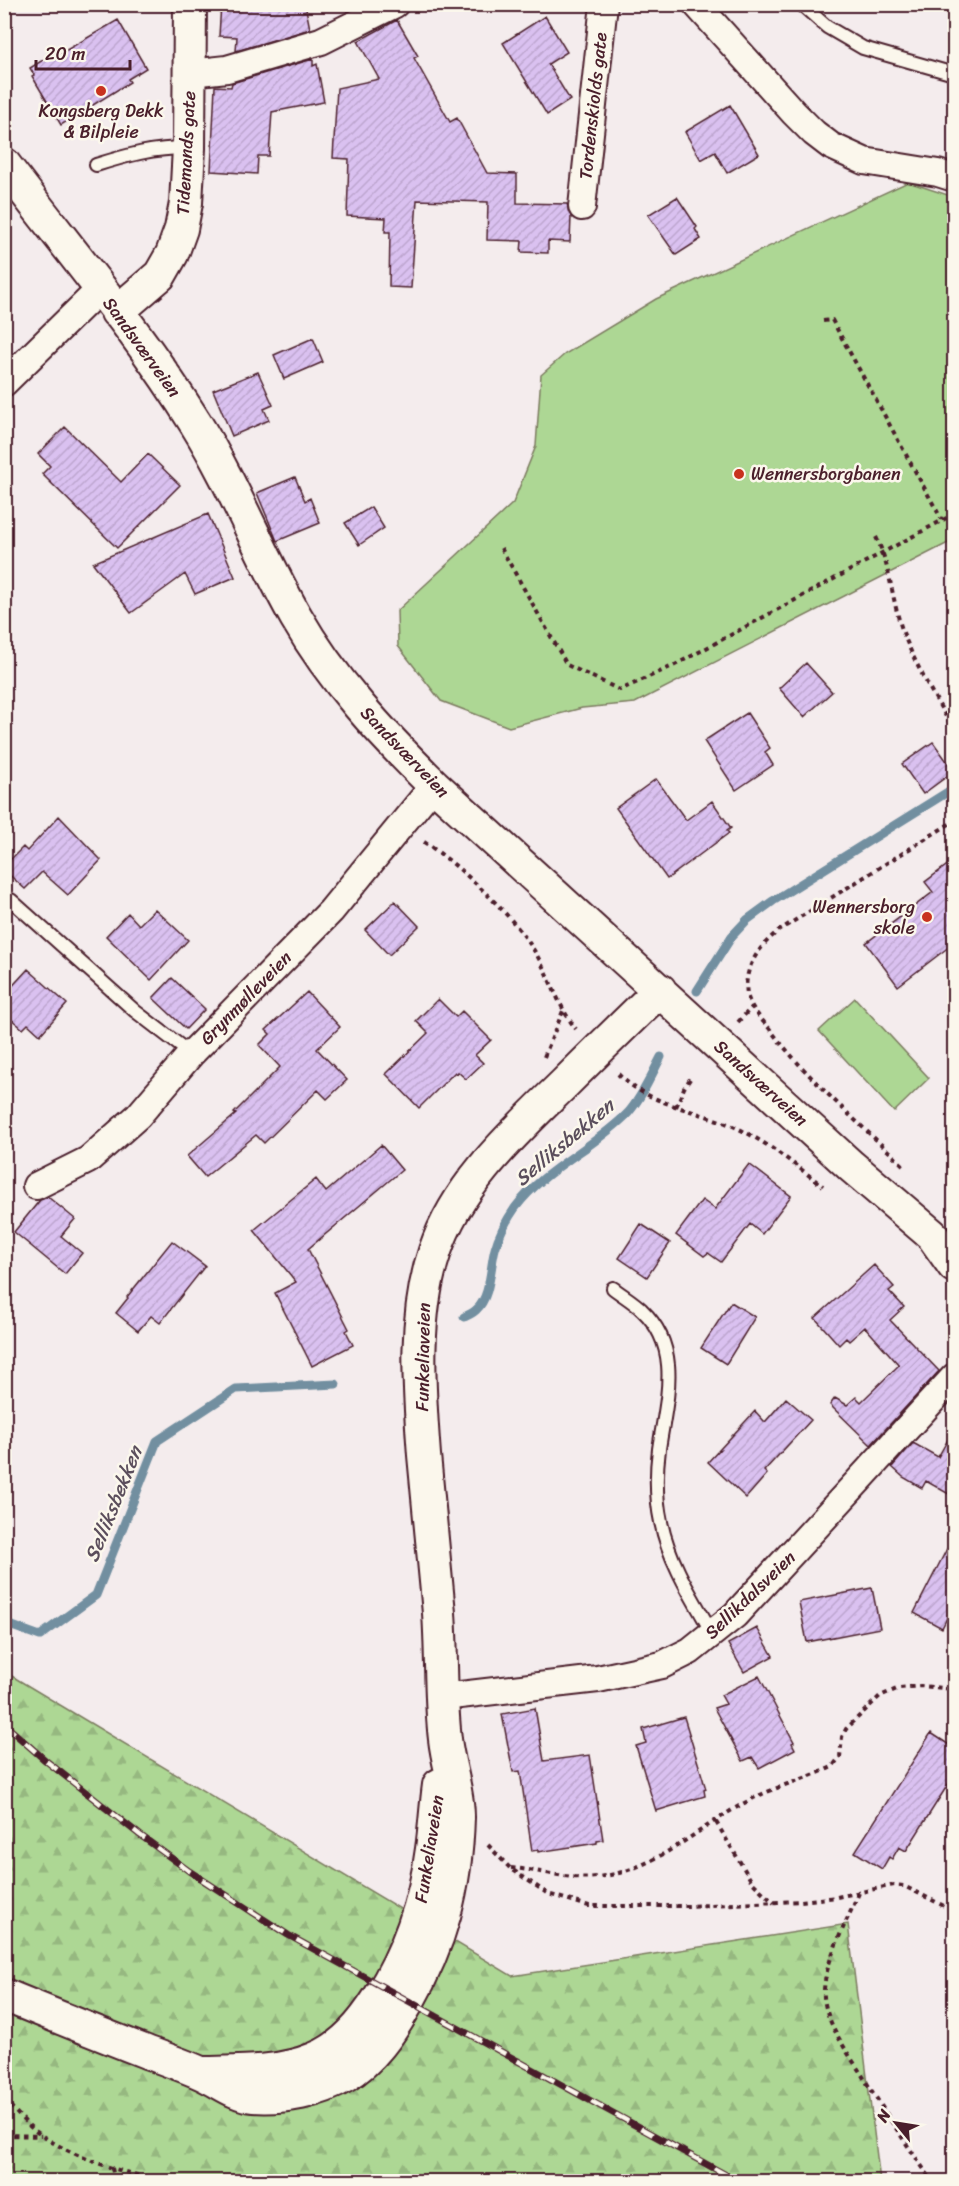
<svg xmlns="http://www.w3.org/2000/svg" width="959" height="2186" font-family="Sriracha,sans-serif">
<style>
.forest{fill:url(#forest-firs);stroke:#7c7b60;stroke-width:1.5}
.park{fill:#add794;stroke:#7c7b60;stroke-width:1.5}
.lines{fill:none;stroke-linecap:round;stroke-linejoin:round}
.stream{stroke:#728fa0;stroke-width:9}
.building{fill:url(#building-hatch);stroke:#4a1f2b;stroke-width:1.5}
.service-casing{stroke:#4a1f2b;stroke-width:16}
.minor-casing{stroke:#4a1f2b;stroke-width:30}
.tertiary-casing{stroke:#4a1f2b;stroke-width:36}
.path{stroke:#4a1f2b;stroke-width:4;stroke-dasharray:4.5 4.5;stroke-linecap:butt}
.service{stroke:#fbf7ec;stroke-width:12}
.minor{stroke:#fbf7ec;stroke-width:26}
.tertiary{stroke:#fbf7ec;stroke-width:32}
.rail-casing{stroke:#4a1f2b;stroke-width:7}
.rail{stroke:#fbf7ec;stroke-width:4.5;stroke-dasharray:14;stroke-linecap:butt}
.poi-dot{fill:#c8321e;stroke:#fbf7ec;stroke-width:2}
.labels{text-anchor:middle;stroke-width:5;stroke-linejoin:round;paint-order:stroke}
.street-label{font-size:18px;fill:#4a1f2b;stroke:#fbf7ec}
.poi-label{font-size:18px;fill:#4a1f2b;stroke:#fbf7ec}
.water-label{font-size:20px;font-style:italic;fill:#5b4e5c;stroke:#fbf7ec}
</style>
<defs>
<pattern id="forest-firs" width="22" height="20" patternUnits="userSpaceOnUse" patternTransform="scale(1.5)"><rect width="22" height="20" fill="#add794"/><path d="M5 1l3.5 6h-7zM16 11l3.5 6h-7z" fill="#96b880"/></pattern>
<pattern id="building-hatch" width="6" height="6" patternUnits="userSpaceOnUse" patternTransform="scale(1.5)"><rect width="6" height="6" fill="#dac1f0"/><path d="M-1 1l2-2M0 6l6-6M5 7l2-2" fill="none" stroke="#bda5ce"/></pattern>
</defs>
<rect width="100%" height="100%" fill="#f4eced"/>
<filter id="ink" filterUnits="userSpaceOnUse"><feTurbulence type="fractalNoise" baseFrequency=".0167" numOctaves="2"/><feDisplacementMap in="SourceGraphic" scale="12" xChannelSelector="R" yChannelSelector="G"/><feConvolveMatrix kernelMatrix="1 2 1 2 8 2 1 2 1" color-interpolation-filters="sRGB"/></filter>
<g filter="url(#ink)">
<!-- forest -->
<path class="forest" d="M5,1672L512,1976L848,1924L880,2181L5,2182Z"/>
<!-- park -->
<path class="park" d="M908,182L954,197V540L635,703L582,708L509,727L441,701L398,646L397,611L513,503L536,446L541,375L565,354L656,299Z
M855,998L929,1078L894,1112L819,1031Z"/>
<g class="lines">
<!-- stream -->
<path class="stream" d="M697,991L732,936L747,920L773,901L954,788
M464,1317C468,1315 473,1313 476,1310C491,1297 490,1267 495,1249C499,1234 506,1221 515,1208C545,1168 594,1148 628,1113C642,1097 651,1076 661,1057
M4,1623L40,1636L96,1595L157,1441L236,1389L336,1384"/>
</g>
<!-- building -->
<path class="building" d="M221,4H305L310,29L236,51L237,37L219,36Z
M545,16L567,52L548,64L570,100L547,115L503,43Z
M118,20L146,68L128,79L130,82L61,125L32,76L34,75L30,68L56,52L58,55Z
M397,20L418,56L414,58L450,122L457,118L487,173L517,174V203L567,204L571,216L570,242L548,241V253L521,252L522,241L487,240L488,202L417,200L411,288L389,287L390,232H385L386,218L347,216L349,159L333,158L337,88L379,79L358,41Z
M313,59V66L317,64L324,102L272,112L269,156H258L257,174L211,171L215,86L231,87L232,83Z
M730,105L759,154L727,173L715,152L701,160L685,132Z
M677,197L697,227L695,229L701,239L676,255L648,215Z
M313,338L323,362L284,379L274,355Z
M258,372L273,405L264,409L269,420L232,436L213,390Z
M65,427L121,482L148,454L180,485L117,548L42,474L50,466L38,454Z
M295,477L305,501L310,498L320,523L277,541L257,493Z
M371,507L384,528L359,545L345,523Z
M208,514L235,577L195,594L185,574L131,613L93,563Z
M806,663L832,692L804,717L779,688Z
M747,713L770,748L765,752L773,765L736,790L704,741Z
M933,742L954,771L923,794L902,764Z
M656,779L686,820L712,801L731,828L727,831L729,833L667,879L616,808Z
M59,816L101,860L68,895L42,872L25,889L4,870V866L23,847L27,851Z
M954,860V943L898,986L866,943L933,892L925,882Z
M395,901L419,926L389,955L365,930Z
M155,909L188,940L151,980L106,936L128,913L139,925Z
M28,969L67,1004L40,1035L28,1024L23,1029L4,1013V995Z
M172,978L205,1009L186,1029L153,998Z
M307,992L340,1027L317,1049L347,1080L327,1099L318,1090L264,1143L256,1135L205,1177L187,1156L236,1114L234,1113L280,1067L259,1045L270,1034L266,1030Z
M438,999L456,1017L462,1011L491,1040L475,1055L483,1063L466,1079L458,1072L457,1074L455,1072L419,1108L386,1074L428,1033L416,1021Z
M381,1145L402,1170L308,1249L349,1329L346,1331L353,1345L312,1366L275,1293L296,1282L254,1230L316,1179L326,1192Z
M749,1164L791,1196L762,1234L750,1224L721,1262L708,1253L704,1256L676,1235L702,1200L715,1209Z
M48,1197L75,1219L61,1236L82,1253L65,1274L14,1232L40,1200Z
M641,1224L670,1243L647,1277L619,1258Z
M172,1241L205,1266L160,1323L151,1316L138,1331L116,1313L128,1298L127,1297Z
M874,1265L894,1287L889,1291L904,1307L890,1320L939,1371L871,1445L830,1405L835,1398L847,1405L856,1397L861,1402L899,1365L865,1327L849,1341L846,1338L839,1345L815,1318Z
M731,1302L755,1317L726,1364L701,1348Z
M786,1398L811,1420L764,1471L767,1474L746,1498L708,1462L755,1411L765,1422Z
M954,1429V1497L926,1481L922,1488L903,1477L892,1467L913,1443L938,1457Z
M954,1535V1604L942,1628L914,1613Z
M872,1588L880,1628L807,1642L799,1602Z
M757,1628L773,1656L744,1672L728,1644Z
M759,1676L794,1742L792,1743L795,1749L759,1768L752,1757L743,1761L714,1708L726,1704L721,1695Z
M535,1708L544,1761L590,1755L603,1840L597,1841V1843L538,1852V1850L532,1851L520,1771L513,1772L502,1714Z
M684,1717L706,1789L704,1790L705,1796L656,1811L636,1746L646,1743L643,1729Z
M931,1733L954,1748V1775L906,1851L899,1847L892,1859L889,1857L882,1869L855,1852Z"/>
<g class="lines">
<!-- service casing -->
<g class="service-casing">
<path id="service" d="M801,4L827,27L863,48L954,74
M96,165C128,155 153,148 187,148
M11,900L135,1011L191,1054
M613,1288C622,1295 634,1302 642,1310C683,1349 666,1400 659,1449C656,1472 656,1499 661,1522C669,1562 693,1599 713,1634"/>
</g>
<!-- minor casing -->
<g class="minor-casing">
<path id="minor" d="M696,4L794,113L814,133L831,146L864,161L938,173L954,178
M190,73L227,69L321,41L395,4
M582,207L604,4
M4,383L100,289
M36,1186L88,1160L138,1116L191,1054L331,911L434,785
M443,1697L598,1679L662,1665L690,1651L735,1615L954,1377"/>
</g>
<!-- tertiary casing -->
<g class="tertiary-casing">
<path id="tertiary" d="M4,164C69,250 139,332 196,424C234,485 260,554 296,617C332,680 382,734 434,785L851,1166L932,1235L954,1266
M117,312L160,275L172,254L181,229L186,203L189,148L190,4
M4,1995C51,2014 97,2033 144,2051C164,2059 184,2065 203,2074C219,2081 236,2095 253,2096C284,2098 319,2092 345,2076C372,2060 391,2032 406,2005C441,1943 456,1888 458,1817C458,1790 448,1766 445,1739C440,1698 442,1655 439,1613C434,1560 429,1508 424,1455C419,1388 413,1316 435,1251C457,1184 515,1132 564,1084C596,1052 628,1021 660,990
M206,2073C242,2072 280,2073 314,2059C343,2048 363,2023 379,1998C408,1952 425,1903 432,1849C435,1828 436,1807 439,1785"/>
</g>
<!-- path -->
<path class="path" d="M823,321L832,320L942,520
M876,537C891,567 892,604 904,635C917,668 936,700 954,730
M501,548L567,665L620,690L675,665L954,514
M424,842C460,866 513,915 535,952C550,977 558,1006 576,1029
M738,1022L752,1007
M544,1057L563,1011
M618,1074C650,1106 696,1109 735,1127C767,1142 795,1165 823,1186
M676,1107L684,1088L692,1076
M903,1165C857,1121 808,1080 769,1028C760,1018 750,1007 747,994C743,968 759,947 778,931L954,821
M716,1822L752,1882L774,1903
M488,1845L510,1868L548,1894L589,1906H688L801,1901L837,1897L894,1885L904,1886L954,1911
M511,1868C540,1870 568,1880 597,1877C657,1871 700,1825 752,1799C777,1786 806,1779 832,1767L840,1757L842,1737L846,1729L880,1696L899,1688L921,1686L954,1689
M859,1893C847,1921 822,1966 824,1997C826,2023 848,2053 862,2075C884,2111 908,2147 933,2182
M4,2099C16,2112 26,2125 41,2135C76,2159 130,2176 172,2182
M4,2135L41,2136
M112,2168L115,2182
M335,2182C356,2174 412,2170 431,2182"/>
<!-- service -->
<use href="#service" class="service"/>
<!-- minor -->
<use href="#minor" class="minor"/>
<!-- tertiary -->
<use href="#tertiary" class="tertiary"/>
<!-- rail casing -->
<g class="rail-casing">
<path id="rail" d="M4,1724L45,1760L140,1835L189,1871L288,1935L739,2182"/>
</g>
<!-- rail -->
<use href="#rail" class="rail"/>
</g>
</g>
<!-- markers -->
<g class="poi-dot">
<circle cx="101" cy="91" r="6"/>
<circle cx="739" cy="474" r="6"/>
<circle cx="927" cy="917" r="6"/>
</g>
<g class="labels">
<!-- street labels -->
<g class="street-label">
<text transform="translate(593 106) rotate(-84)" y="6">Tordenskiolds gate</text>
<text transform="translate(186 153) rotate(-87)" y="6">Tidemands gate</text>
<text transform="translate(142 347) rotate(54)" y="6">Sandsværveien</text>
<text transform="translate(405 752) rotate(46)" y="6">Sandsværveien</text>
<text transform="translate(246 998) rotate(-46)" y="6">Grynmølleveien</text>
<text transform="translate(761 1083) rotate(42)" y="6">Sandsværveien</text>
<text transform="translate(423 1357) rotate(-89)" y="6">Funkeliaveien</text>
<text transform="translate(750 1595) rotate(-44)" y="6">Sellikdalsveien</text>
<text transform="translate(429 1849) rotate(-81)" y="6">Funkeliaveien</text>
</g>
<!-- poi labels -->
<g class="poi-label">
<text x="101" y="117">Kongsberg Dekk<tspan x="101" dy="21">&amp; Bilpleie</tspan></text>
<text x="751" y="480" text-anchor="start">Wennersborgbanen</text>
<text x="915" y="913" text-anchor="end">Wennersborg<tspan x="915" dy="21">skole</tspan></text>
</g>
<!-- water labels -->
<g class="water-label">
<text transform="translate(564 1142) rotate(-40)" y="7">Selliksbekken</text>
<text transform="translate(113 1504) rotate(-68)" y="7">Selliksbekken</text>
</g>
</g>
<!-- margin -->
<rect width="959" height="2186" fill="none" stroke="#fbf7ec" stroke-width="24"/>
<rect x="12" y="12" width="935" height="2162" fill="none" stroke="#4a1f2b" stroke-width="2" filter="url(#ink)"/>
<!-- north arrow -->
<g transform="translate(896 2123) rotate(300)" stroke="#fbf7ec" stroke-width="4.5" paint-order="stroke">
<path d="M0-4.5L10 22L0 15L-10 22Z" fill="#4a1f2b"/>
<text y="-9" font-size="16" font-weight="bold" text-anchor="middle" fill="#4a1f2b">N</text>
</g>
<!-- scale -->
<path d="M36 60v9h94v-9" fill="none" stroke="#4a1f2b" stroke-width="3"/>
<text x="45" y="60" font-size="18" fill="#4a1f2b" stroke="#fbf7ec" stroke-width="4.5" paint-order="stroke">20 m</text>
</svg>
